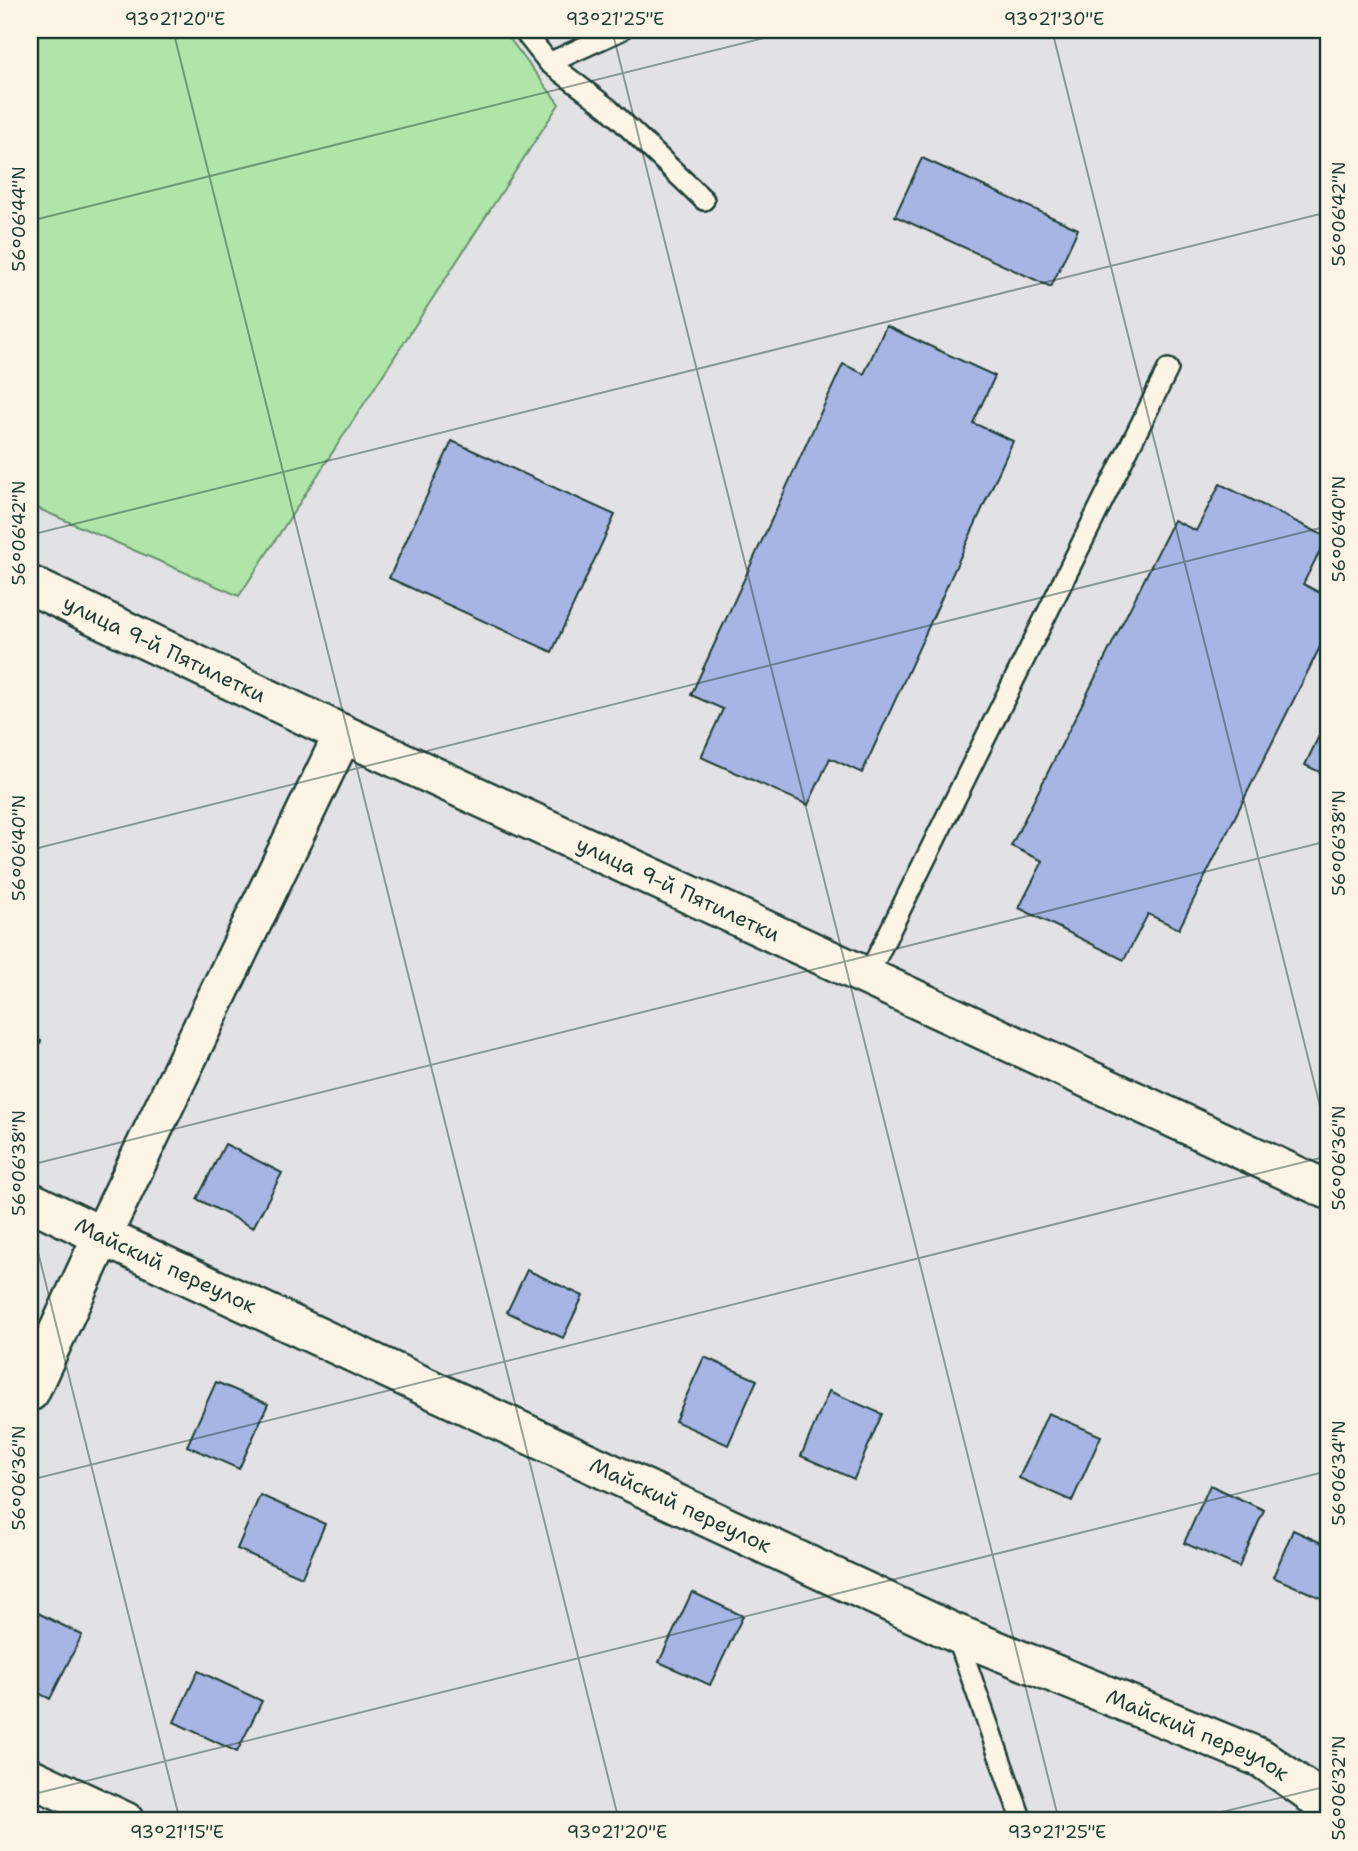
<svg xmlns="http://www.w3.org/2000/svg" width="1358" height="1851" font-family="'Shantell Sans',sans-serif">
<style>
.green{fill:#afe5a9;stroke:#67916e;stroke-width:2}
.building{fill:#a7b5e5;stroke:#1f3d34;stroke-width:2}
.lines{fill:none;stroke-linecap:round;stroke-linejoin:round}
.lane-casing{stroke:#1f3d34;stroke-width:24}
.street-casing{stroke:#1f3d34;stroke-width:42}
.lane{stroke:#fcf5e5;stroke-width:19}
.street{stroke:#fcf5e5;stroke-width:37}
.ticks{fill:none;stroke:#1f3d34;stroke-width:2;stroke-opacity:0.45}
.labels{text-anchor:middle;stroke-width:5;stroke-linejoin:round;paint-order:stroke}
.street-label{font-size:21px;fill:#1f3d34;stroke:#fcf5e5}
.neatline{fill:none;stroke:#1f3d34;stroke-width:2.5}
.ticks-label{font-size:18px;text-anchor:middle;fill:#1f3d34}
</style>
<rect width="100%" height="100%" fill="#e2e2e5"/>
<filter id="ink" filterUnits="userSpaceOnUse"><feTurbulence type="fractalNoise" baseFrequency=".0143" numOctaves="2"/><feDisplacementMap in="SourceGraphic" scale="14" xChannelSelector="R" yChannelSelector="G"/><feConvolveMatrix kernelMatrix="1 2 1 2 8 2 1 2 1" color-interpolation-filters="sRGB"/></filter>
<g filter="url(#ink)">
<!-- green -->
<path class="green" d="M30,30H503L559,104L239,596L30,505Z"/>
<!-- building -->
<path class="building" d="M922,158L1078,229L1051,287L895,216Z
M886,326L995,376L973,423L1013,441L862,773L830,758L808,805L701,757L723,709L691,695L843,364L864,374Z
M452,441L615,515L552,652L389,578Z
M1220,484L1327,537L1303,584L1328,597V631L1179,929L1148,914L1124,960L1019,908L1043,861L1011,846L1174,520L1196,531Z
M1328,717V776L1305,765Z
M30,1036L41,1041L30,1068Z
M225,1144L282,1173L253,1228L197,1199Z
M527,1270L583,1296L563,1338L507,1312Z
M704,1357L757,1380L728,1445L675,1421Z
M216,1382L268,1404L239,1469L187,1446Z
M829,1391L882,1414L854,1479L801,1456Z
M1048,1413L1101,1436L1072,1501L1019,1478Z
M1210,1485L1264,1510L1239,1567L1184,1543Z
M260,1495L325,1524L302,1577L237,1549Z
M1293,1530L1328,1546V1601L1273,1577Z
M692,1592L743,1616L710,1685L659,1662Z
M30,1609L82,1635L50,1699L30,1689Z
M198,1671L262,1701L237,1752L174,1722Z
M1189,1816L1192,1821H1174Z"/>
<g class="lines">
<!-- lane casing -->
<g class="lane-casing">
<path id="lane" d="M523,30L549,63L608,108L704,200
M549,63L621,30
M867,977L1168,369
M956,1634L1022,1821"/>
</g>
<!-- street casing -->
<g class="street-casing">
<g id="street">
<path id="s1" d="M30,585L343,734L1328,1190"/>
<path id="s2" d="M30,1201L102,1236L955,1633L1261,1758L1308,1791L1328,1810"/>
<path d="M30,1392L102,1236L343,734"/>
<path d="M30,1777L125,1821"/>
</g>
</g>
<!-- lane -->
<use href="#lane" class="lane"/>
<!-- street -->
<use href="#street" class="street"/>
</g>
</g>
<!-- ticks -->
<path class="ticks" d="M173,30L619,1821M612,30L1059,1821M1052,30L1328,1138M30,221L796,30M30,535L1328,212M30,850L1328,526M30,1165L1328,841M30,1220L180,1821M30,1480L1328,1156M30,1795L1328,1471M1185,1821L1328,1786"/>
<g class="labels">
<!-- street labels -->
<g class="street-label">
<text dy="7" stroke="none"><textPath href="#s1" startOffset="149">улица 9-й Пятилетки</textPath></text>
<text dy="7" stroke="none"><textPath href="#s1" startOffset="716">улица 9-й Пятилетки</textPath></text>
<text dy="7" stroke="none"><textPath href="#s2" startOffset="150">Майский переулок</textPath></text>
<text dy="7" stroke="none"><textPath href="#s2" startOffset="718">Майский переулок</textPath></text>
<text dy="7" stroke="none"><textPath href="#s2" startOffset="1284">Майский переулок</textPath></text>
</g>
</g>
<!-- margin -->
<rect width="1358" height="1851" fill="none" stroke="#fcf5e5" stroke-width="77"/>
<rect x="38" y="38" width="1282" height="1774" class="neatline"/>
<g class="ticks-label">
<text x="175" y="25">93°21'20"E</text>
<text x="615" y="25">93°21'25"E</text>
<text x="1054" y="25">93°21'30"E</text>
<text transform="translate(1339 214) rotate(-90)" y="6">56°06'42"N</text>
<text transform="translate(19 219) rotate(-90)" y="6">56°06'44"N</text>
<text transform="translate(1339 529) rotate(-90)" y="6">56°06'40"N</text>
<text transform="translate(19 533) rotate(-90)" y="6">56°06'42"N</text>
<text transform="translate(1339 843) rotate(-90)" y="6">56°06'38"N</text>
<text transform="translate(19 848) rotate(-90)" y="6">56°06'40"N</text>
<text transform="translate(1339 1158) rotate(-90)" y="6">56°06'36"N</text>
<text transform="translate(19 1163) rotate(-90)" y="6">56°06'38"N</text>
<text transform="translate(1339 1473) rotate(-90)" y="6">56°06'34"N</text>
<text transform="translate(19 1478) rotate(-90)" y="6">56°06'36"N</text>
<text transform="translate(1339 1788) rotate(-90)" y="6">56°06'32"N</text>
<text x="177" y="1838">93°21'15"E</text>
<text x="617" y="1838">93°21'20"E</text>
<text x="1057" y="1838">93°21'25"E</text>
</g>
</svg>
